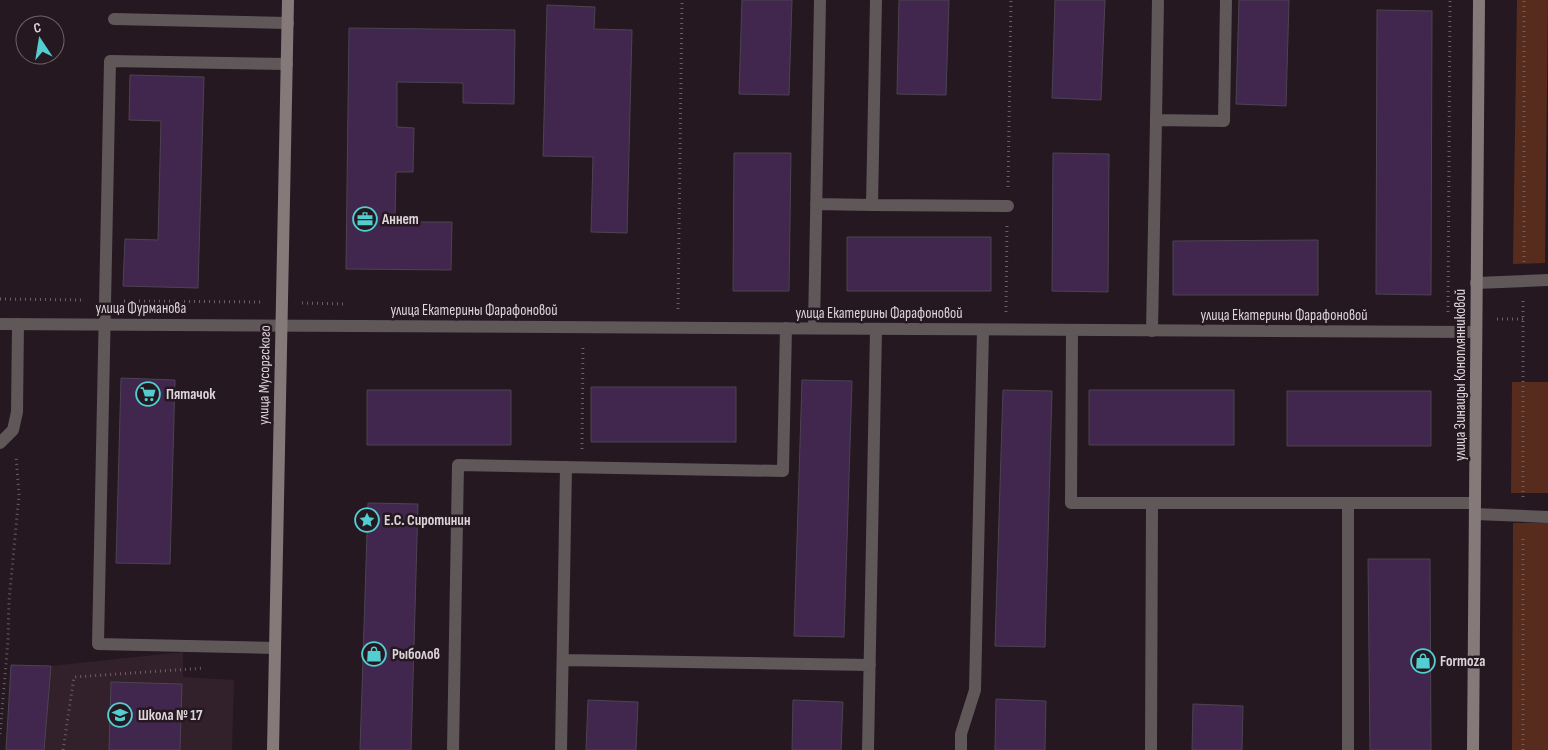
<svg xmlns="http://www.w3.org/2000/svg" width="1548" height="750" font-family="'Sofia Sans Condensed',sans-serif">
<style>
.built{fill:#32202b}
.green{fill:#582c1c}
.building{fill:#41274e;stroke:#4c4451}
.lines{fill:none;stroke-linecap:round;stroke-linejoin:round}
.path{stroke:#6b5f66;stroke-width:3;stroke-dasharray:1 4;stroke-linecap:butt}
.lane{stroke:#605758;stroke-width:12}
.street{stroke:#605758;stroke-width:12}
.secondary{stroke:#86797a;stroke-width:12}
.labels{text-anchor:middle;stroke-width:5;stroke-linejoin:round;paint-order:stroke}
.poi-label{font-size:15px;font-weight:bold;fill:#ddd4d9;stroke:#251820;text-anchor:start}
.street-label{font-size:15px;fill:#ddd4d9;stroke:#251820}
</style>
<rect width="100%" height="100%" fill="#251820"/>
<!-- built -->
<path class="built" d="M183,652V677L234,680L232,750H6L11,665L51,666Z"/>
<!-- green -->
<path class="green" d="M1517,0H1548L1545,263L1513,264Z
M1512,382H1548V493H1511Z
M1513,523H1548V750H1512Z"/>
<!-- building -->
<path class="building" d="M742,0H792L789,95L739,94Z
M899,0H949L946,95L897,94Z
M1055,0H1105L1101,100L1052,98Z
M1239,0H1289L1286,106L1236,104Z
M547,5L595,7L594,29L632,30L627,233L591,232L593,157L543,156Z
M1377,10L1432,11L1431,295L1376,294Z
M349,28L515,30L514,104L463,103V83L397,82V127L414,128L413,172H396L395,222H452L451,270L346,269Z
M130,75L204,77L198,288L123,286L125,239L158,240L161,121L129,120Z
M734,153H791L789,291H733Z
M1053,153L1109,154L1108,292L1052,291Z
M847,237H991V291H847Z
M1318,240V295H1173V241Z
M121,378L175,380L170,564L116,563Z
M802,380L852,381L844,637L794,636Z
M591,387H736V442H591Z
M367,390H511V445H367Z
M1003,390L1052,391L1045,647L995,646Z
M1089,390H1234V445H1089Z
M1287,391H1431V446H1287Z
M368,503L418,504L411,750H360Z
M1368,559H1430L1431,750H1370Z
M11,665L51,666L44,750H6Z
M111,682L182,684L180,750H109Z
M996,699L1046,701L1045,750H995Z
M588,700L638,702L636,750H586Z
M793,700L843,702L841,750H792Z
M1193,704L1243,706L1242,750H1192Z"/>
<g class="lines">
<!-- path -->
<path class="path" d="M1008,187L1011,0
M1524,262V0
M0,299L85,300
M124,301L263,302
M302,303L345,304
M678,309L682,0
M1006,312L1007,225
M1448,312L1450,0
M1497,319H1523
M582,449L583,345
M1523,497V301
M0,734L8,640L9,601L19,495L16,455
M63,750L74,677L205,668
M1523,750V536"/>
<!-- lane -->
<path class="lane" d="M114,19L288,23
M1156,120L1158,0
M816,204L872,205L876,0
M872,205L1008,206
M1476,283L1548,280
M814,328L820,0
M1072,330L1071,503H1348
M1152,331L1156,120L1224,121L1226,0
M0,443L13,430L17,412L18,324
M1475,514L1548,517
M275,648L98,644L110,61L287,64
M563,660L870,665
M453,750L458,465L783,471L786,328
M561,750L566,467
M868,750L876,329
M961,750V734L975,690L983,330
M1151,750L1152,503
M1348,750V503H1475"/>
<!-- street -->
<path class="street" d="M0,324L1476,332"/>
<!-- secondary -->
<path class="secondary" d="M273,750L288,0
M1473,750L1479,0"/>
</g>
<!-- icons -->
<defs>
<g id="office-ring" transform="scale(1.25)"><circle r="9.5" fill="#251820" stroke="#52cdd0" stroke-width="1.5"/><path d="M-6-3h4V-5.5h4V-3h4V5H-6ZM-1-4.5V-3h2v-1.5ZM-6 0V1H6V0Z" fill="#52cdd0"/></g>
<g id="supermarket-ring" transform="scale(1.25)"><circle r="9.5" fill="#251820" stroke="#52cdd0" stroke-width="1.5"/><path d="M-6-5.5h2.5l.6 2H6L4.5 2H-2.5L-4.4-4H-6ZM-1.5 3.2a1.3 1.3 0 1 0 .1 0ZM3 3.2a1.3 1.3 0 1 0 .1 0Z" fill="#52cdd0"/></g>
<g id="sight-ring" transform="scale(1.25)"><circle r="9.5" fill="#251820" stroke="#52cdd0" stroke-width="1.5"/><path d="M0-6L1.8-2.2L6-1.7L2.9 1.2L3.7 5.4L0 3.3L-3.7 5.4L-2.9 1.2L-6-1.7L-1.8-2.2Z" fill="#52cdd0"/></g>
<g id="shop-ring" transform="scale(1.25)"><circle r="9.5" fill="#251820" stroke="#52cdd0" stroke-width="1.5"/><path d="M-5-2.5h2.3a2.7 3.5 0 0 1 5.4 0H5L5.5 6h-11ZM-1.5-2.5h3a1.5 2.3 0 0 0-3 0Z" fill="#52cdd0"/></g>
<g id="school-ring" transform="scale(1.25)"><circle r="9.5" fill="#251820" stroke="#52cdd0" stroke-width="1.5"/><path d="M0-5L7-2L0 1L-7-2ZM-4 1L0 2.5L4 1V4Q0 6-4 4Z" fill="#52cdd0"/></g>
</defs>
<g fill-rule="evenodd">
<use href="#office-ring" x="365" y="219"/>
<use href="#supermarket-ring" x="148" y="394"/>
<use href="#sight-ring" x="367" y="520"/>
<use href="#shop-ring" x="374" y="654"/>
<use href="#shop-ring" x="1423" y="661"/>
<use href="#school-ring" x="120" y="715"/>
</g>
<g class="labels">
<!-- poi labels -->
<g class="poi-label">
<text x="382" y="224">Аннет</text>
<text x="166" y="399">Пятачок</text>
<text x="384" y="525">Е.С. Сиротинин</text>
<text x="392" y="659">Рыболов</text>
<text x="1440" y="666">Formoza</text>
<text x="138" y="720">Школа № 17</text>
</g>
<!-- street labels -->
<g class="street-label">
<text x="141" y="313">улица Фурманова</text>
<text x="474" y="315">улица Екатерины Фарафоновой</text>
<text x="879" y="318">улица Екатерины Фарафоновой</text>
<text x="1284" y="320">улица Екатерины Фарафоновой</text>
<text transform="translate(264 375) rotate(-89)" y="5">улица Мусоргского</text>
<text transform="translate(1460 375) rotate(-90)" y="5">улица Зинаиды Коноплянниковой</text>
</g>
</g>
<!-- north arrow -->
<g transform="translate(40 40) rotate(348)"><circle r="24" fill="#251820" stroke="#6f636a"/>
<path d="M0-4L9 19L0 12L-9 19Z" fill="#52cdd0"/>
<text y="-8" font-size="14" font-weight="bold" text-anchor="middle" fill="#ddd4d9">С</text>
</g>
</svg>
